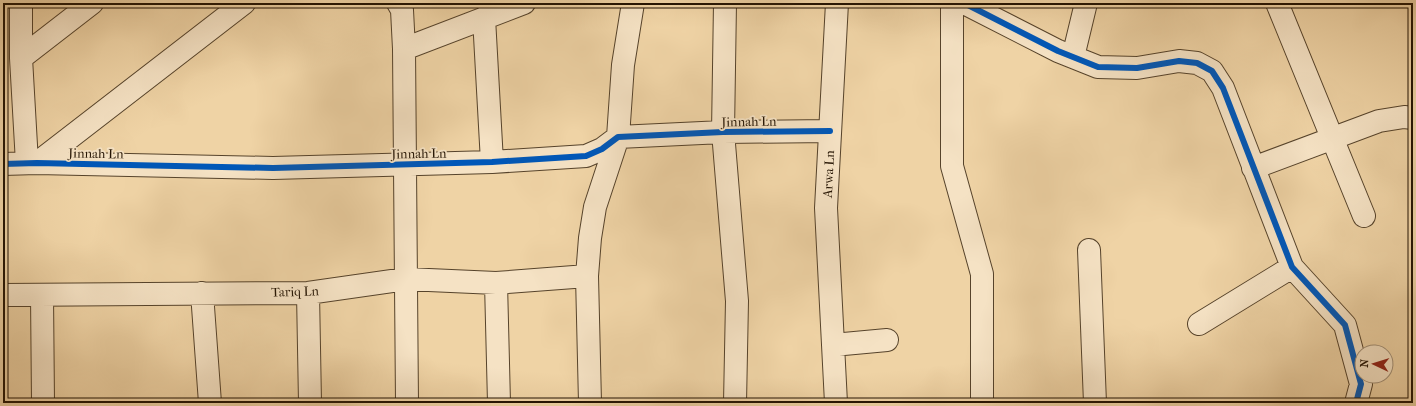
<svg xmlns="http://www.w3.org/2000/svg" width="1416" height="406" font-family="'IM FELL French Canon',serif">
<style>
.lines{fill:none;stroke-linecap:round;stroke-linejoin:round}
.minor-casing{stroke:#56432b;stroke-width:24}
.minor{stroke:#f5e2c4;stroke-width:22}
.cycleway-casing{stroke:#f5e2c4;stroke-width:8}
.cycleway{stroke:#0057b8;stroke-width:6}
.labels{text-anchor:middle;stroke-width:3.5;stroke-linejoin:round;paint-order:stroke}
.street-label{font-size:13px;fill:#231302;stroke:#f5e2c4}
</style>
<rect width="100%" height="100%" fill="#efd3a5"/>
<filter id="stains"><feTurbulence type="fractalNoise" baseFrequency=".005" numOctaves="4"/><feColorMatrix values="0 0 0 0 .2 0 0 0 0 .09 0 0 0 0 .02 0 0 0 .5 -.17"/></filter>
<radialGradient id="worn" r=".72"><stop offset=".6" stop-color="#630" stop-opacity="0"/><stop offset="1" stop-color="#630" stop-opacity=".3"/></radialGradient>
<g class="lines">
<!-- minor casing -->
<g class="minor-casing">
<path id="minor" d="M21,3V58L27,163
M398,3L402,10L404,49L407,403
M725,3L723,132L737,301L735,403
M952,3V166L982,274V403
M964,3L1058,51L1098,67L1137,68L1179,61L1197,63L1212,71L1223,88L1292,267L1345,325L1361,384L1356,403
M1277,3L1364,216
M484,18L492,162
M404,49L524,3
M1073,57L1086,3
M21,58L92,3
M37,163L244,3
M3,164L37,163L273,168L492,162L586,156L602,149L618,137L723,132L830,131
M1253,168L1379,121L1404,117L1413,118
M1089,250L1095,403
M496,283L499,403
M202,293L210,403
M308,293L310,403
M3,295L308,293L406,279L496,283L587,276
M42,295L43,403
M1199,324L1292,267
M833,345L887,340
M590,403L587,276L590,238L595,207L618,137L623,65L633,3
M836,403L826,208L837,3"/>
</g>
<!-- minor -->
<use href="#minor" class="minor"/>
<!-- cycleway casing -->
<g class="cycleway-casing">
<path id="cycleway" d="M964,3L1058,51L1098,67L1137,68L1179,61L1197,63L1212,71L1223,88L1292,267L1345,325L1361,384L1356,403
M3,164L37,163L273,168L492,162L586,156L602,149L618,137L723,132L830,131"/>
</g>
<!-- cycleway -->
<use href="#cycleway" class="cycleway"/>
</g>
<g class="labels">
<!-- street labels -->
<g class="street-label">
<text transform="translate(749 121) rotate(-1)" y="5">Jinnah Ln</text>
<text transform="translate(96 153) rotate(1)" y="5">Jinnah Ln</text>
<text transform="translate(419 153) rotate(-1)" y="5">Jinnah Ln</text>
<text transform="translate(828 174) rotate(-87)" y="5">Arwa Ln</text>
<text transform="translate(295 291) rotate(-2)" y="5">Tariq Ln</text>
</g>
</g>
<!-- margin -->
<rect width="1416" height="406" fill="none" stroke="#efd3a5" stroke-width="16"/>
<rect x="4" y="4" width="1408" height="398" fill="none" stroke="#231302" stroke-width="2"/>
<rect x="8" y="8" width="1400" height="390" fill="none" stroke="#231302"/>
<!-- north arrow -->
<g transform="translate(1374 364) rotate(274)"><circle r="19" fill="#f5e2c4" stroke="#a18f76"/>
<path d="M0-3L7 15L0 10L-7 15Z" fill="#8f2418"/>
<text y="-6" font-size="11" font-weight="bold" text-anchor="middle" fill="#231302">N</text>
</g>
<rect width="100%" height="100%" filter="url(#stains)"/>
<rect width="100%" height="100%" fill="url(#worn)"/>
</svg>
